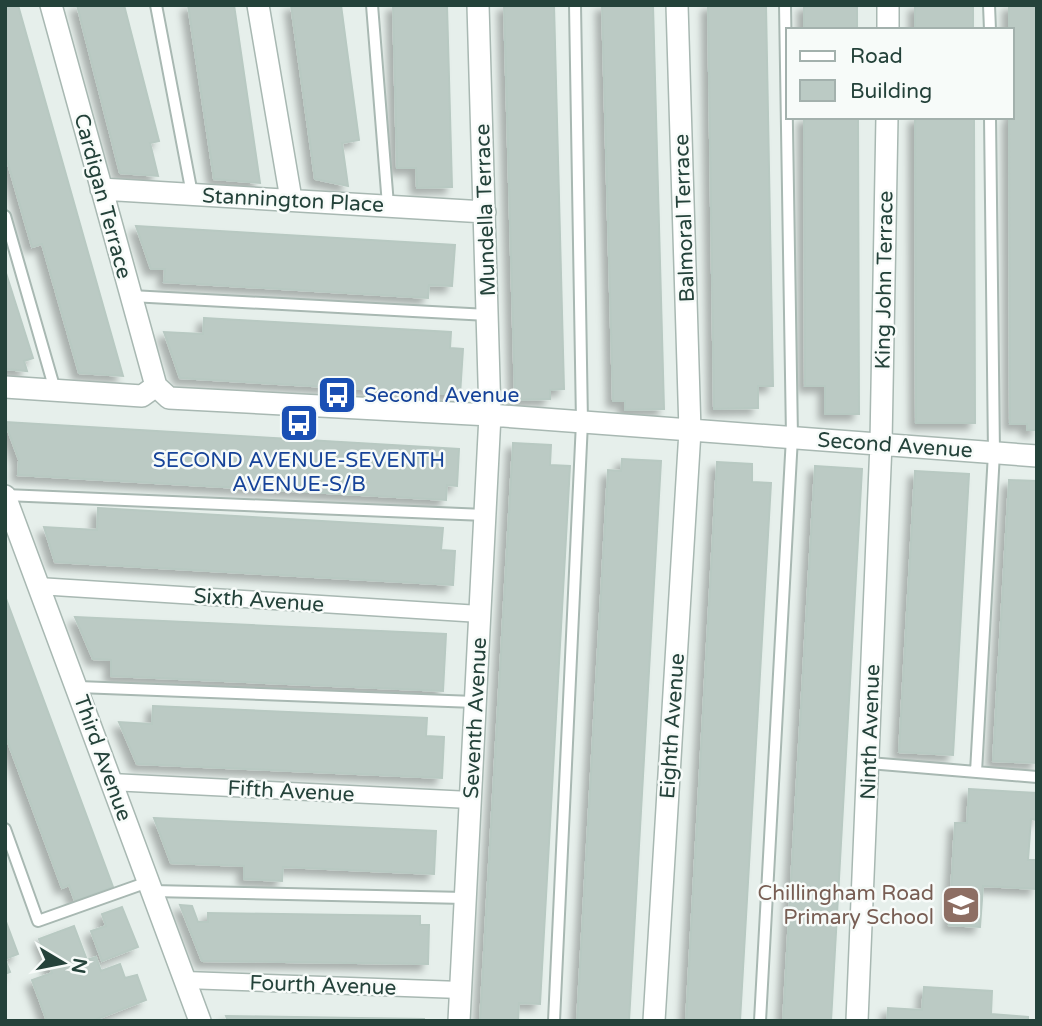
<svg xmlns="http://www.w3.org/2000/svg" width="1042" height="1026" font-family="'Varela Round',sans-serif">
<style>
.building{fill:#bbcac4;stroke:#b8c9c2;stroke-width:2;filter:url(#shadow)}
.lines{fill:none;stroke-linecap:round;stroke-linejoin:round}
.service-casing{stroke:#a8b8b2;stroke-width:14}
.pedestrian-casing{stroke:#a8b8b2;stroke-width:19}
.minor-casing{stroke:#a8b8b2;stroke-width:24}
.service{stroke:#fff;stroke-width:10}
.pedestrian{stroke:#fff;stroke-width:16}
.minor{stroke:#fff;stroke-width:21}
.labels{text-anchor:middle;stroke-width:5;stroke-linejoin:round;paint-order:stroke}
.street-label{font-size:21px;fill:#24423a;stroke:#f7fbf9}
.transit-label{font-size:21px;fill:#164399;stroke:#f7fbf9;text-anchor:start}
.education-label{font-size:21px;fill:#785e54;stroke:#f7fbf9;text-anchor:end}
</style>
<defs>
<filter id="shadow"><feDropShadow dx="-6" dy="6" stdDeviation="3.5" flood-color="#0004"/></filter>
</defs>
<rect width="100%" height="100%" fill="#e6efeb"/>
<!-- building -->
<path class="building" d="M5,5H18L123,376L79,373L42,244L32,247L5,153Z
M77,5H124L159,141L150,143L158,176L120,173Z
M188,5H234L260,183L214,179Z
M291,5H341L359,140L342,143L348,186L315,179Z
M393,5H447L452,187L417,188L416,168H397Z
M504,5H554L564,389L550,390V399L515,400Z
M602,5H653L664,409L625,410V401H613Z
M708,5H766L773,386H758V408L714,409Z
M804,5H857V30H804Z
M915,5H973V30H915Z
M1009,5H1037V430H1027V424H1010L1009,117H1012V30H1009Z
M804,117H858L859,414H825V386H805Z
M915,117H974L975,423H916Z
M136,226L455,245L452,286L429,285L428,298L164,282L165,269H151Z
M5,270L33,358L24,361L27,371L5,369Z
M204,318L451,332L450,348L463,349L460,395L180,378L164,332L203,334Z
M5,422L459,449L457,486L447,485L446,500L18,475L19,460Z
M513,443L551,445L550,465L570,466L540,1004L519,1003L518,1021H480Z
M622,459L661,461L629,1021H577L608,470L621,471Z
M717,462L752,464V482L771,483L740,1021H686Z
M815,466L862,469L831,1021H783Z
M915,471L969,474L953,755L899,752Z
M1009,480L1037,481V763L993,761Z
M98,508L443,528L441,550L455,551L453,585L55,562L44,527L97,530Z
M5,596L113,887L75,901L69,885L62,888L5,734Z
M75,617L446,634L443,691L111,676V660L93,659Z
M153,706L427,718L426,736L444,737L442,778L137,764L119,722L152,724Z
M969,789L1037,793V820L1031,819L1028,860H1037L1036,889L983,886L980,927L949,925L955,823H967Z
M154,818L436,831L434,874L283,867L282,881L244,879V866L171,863Z
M180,905L192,906L198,922H208V913L420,916V925H429L428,964L202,961Z
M122,907L138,947L102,961L91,931L106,926L102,914Z
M5,919L18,954L5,959L10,972L5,974Z
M74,926L87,960L96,957L101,971L120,964L125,978L137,975L146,1000L92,1021H47L32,980L52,973L39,939Z
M924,987L992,991L991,1014L1028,1017V1021H887L888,1008L922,1010Z
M226,1016L425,1019L228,1021Z"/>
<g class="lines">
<!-- service casing -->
<g class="service-casing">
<path id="service" d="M156,5L192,194
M372,5L388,205
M989,5L990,30
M5,216L55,390
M131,296L488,315
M5,495L485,515
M78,687L475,702
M869,763L1037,777
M976,772L994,453L990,117
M5,829L38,921L148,882
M152,891L465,898
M554,1021L582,422L575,5
M760,1021L792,437L785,5"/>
</g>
<!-- pedestrian casing -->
<g class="pedestrian-casing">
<path id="pedestrian" d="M38,586L480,614
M111,782L470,800
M185,980L460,990"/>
</g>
<!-- minor casing -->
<g class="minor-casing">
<path id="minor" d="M51,5L156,386
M258,5L291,199
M888,30V5
M101,189L485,212
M156,386L169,398L490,415L1037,456
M5,387L142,396L156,386
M5,496L200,1021
M459,1021L490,415L478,5
M654,1021L690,431L677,5
M857,1021L881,443L887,117"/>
</g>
<!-- service -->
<use href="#service" class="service"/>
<!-- pedestrian -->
<use href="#pedestrian" class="pedestrian"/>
<!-- minor -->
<use href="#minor" class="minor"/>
</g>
<!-- icons -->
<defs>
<g id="bus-square" transform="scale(2.0125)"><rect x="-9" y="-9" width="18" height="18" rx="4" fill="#1a4fb4" stroke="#f7fbf9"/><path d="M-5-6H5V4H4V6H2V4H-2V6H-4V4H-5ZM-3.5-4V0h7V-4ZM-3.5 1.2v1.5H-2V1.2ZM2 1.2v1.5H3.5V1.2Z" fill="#fff"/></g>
<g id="school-square" transform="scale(2.0125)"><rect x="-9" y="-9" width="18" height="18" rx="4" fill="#8d6e63" stroke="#f7fbf9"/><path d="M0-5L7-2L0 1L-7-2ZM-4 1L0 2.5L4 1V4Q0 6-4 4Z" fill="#fff"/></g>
</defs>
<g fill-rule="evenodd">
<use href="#bus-square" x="337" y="395"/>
<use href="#bus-square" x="299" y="423"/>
<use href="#school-square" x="961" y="905"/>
</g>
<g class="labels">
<!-- street labels -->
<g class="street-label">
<text transform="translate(103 196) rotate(75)" y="7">Cardigan Terrace</text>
<text transform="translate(293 200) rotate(3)" y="7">Stannington Place</text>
<text transform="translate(485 210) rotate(-92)" y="7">Mundella Terrace</text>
<text transform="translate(684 218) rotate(-92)" y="7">Balmoral Terrace</text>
<text transform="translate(884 280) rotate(-89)" y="7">King John Terrace</text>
<text transform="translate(895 445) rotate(4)" y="7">Second Avenue</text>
<text transform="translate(259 600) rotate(4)" y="7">Sixth Avenue</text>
<text transform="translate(475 718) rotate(-87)" y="7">Seventh Avenue</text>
<text transform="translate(672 726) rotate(-86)" y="7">Eighth Avenue</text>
<text transform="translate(870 732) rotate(-88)" y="7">Ninth Avenue</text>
<text transform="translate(103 758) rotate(70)" y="7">Third Avenue</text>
<text transform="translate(291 791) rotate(3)" y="7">Fifth Avenue</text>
<text transform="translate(323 985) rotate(2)" y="7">Fourth Avenue</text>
</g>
<!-- transit labels -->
<g class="transit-label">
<text x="364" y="402">Second Avenue</text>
<text x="299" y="467" text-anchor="middle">SECOND AVENUE-SEVENTH<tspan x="299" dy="24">AVENUE-S/B</tspan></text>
</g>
<!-- education labels -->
<g class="education-label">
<text x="934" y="900">Chillingham Road<tspan x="934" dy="24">Primary School</tspan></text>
</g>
</g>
<!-- border -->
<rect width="1042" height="1026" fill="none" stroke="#24423a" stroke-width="14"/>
<!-- legend -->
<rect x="786" y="28" width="228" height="91" fill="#f7fbf9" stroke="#a3b1ad" stroke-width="2"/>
<rect x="800" y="51" width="35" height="10" fill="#ffffff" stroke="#a3b1ad" stroke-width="2"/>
<text x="850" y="63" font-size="21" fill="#24423a">Road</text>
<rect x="800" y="80" width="35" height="21" fill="#bbcac4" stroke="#a3b1ad" stroke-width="2"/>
<text x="850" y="98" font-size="21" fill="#24423a">Building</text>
<!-- north arrow -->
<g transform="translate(63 963) rotate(100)" stroke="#f7fbf9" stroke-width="5" paint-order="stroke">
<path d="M0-5L12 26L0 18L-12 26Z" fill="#24423a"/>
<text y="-10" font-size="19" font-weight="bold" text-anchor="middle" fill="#24423a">N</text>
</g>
</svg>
